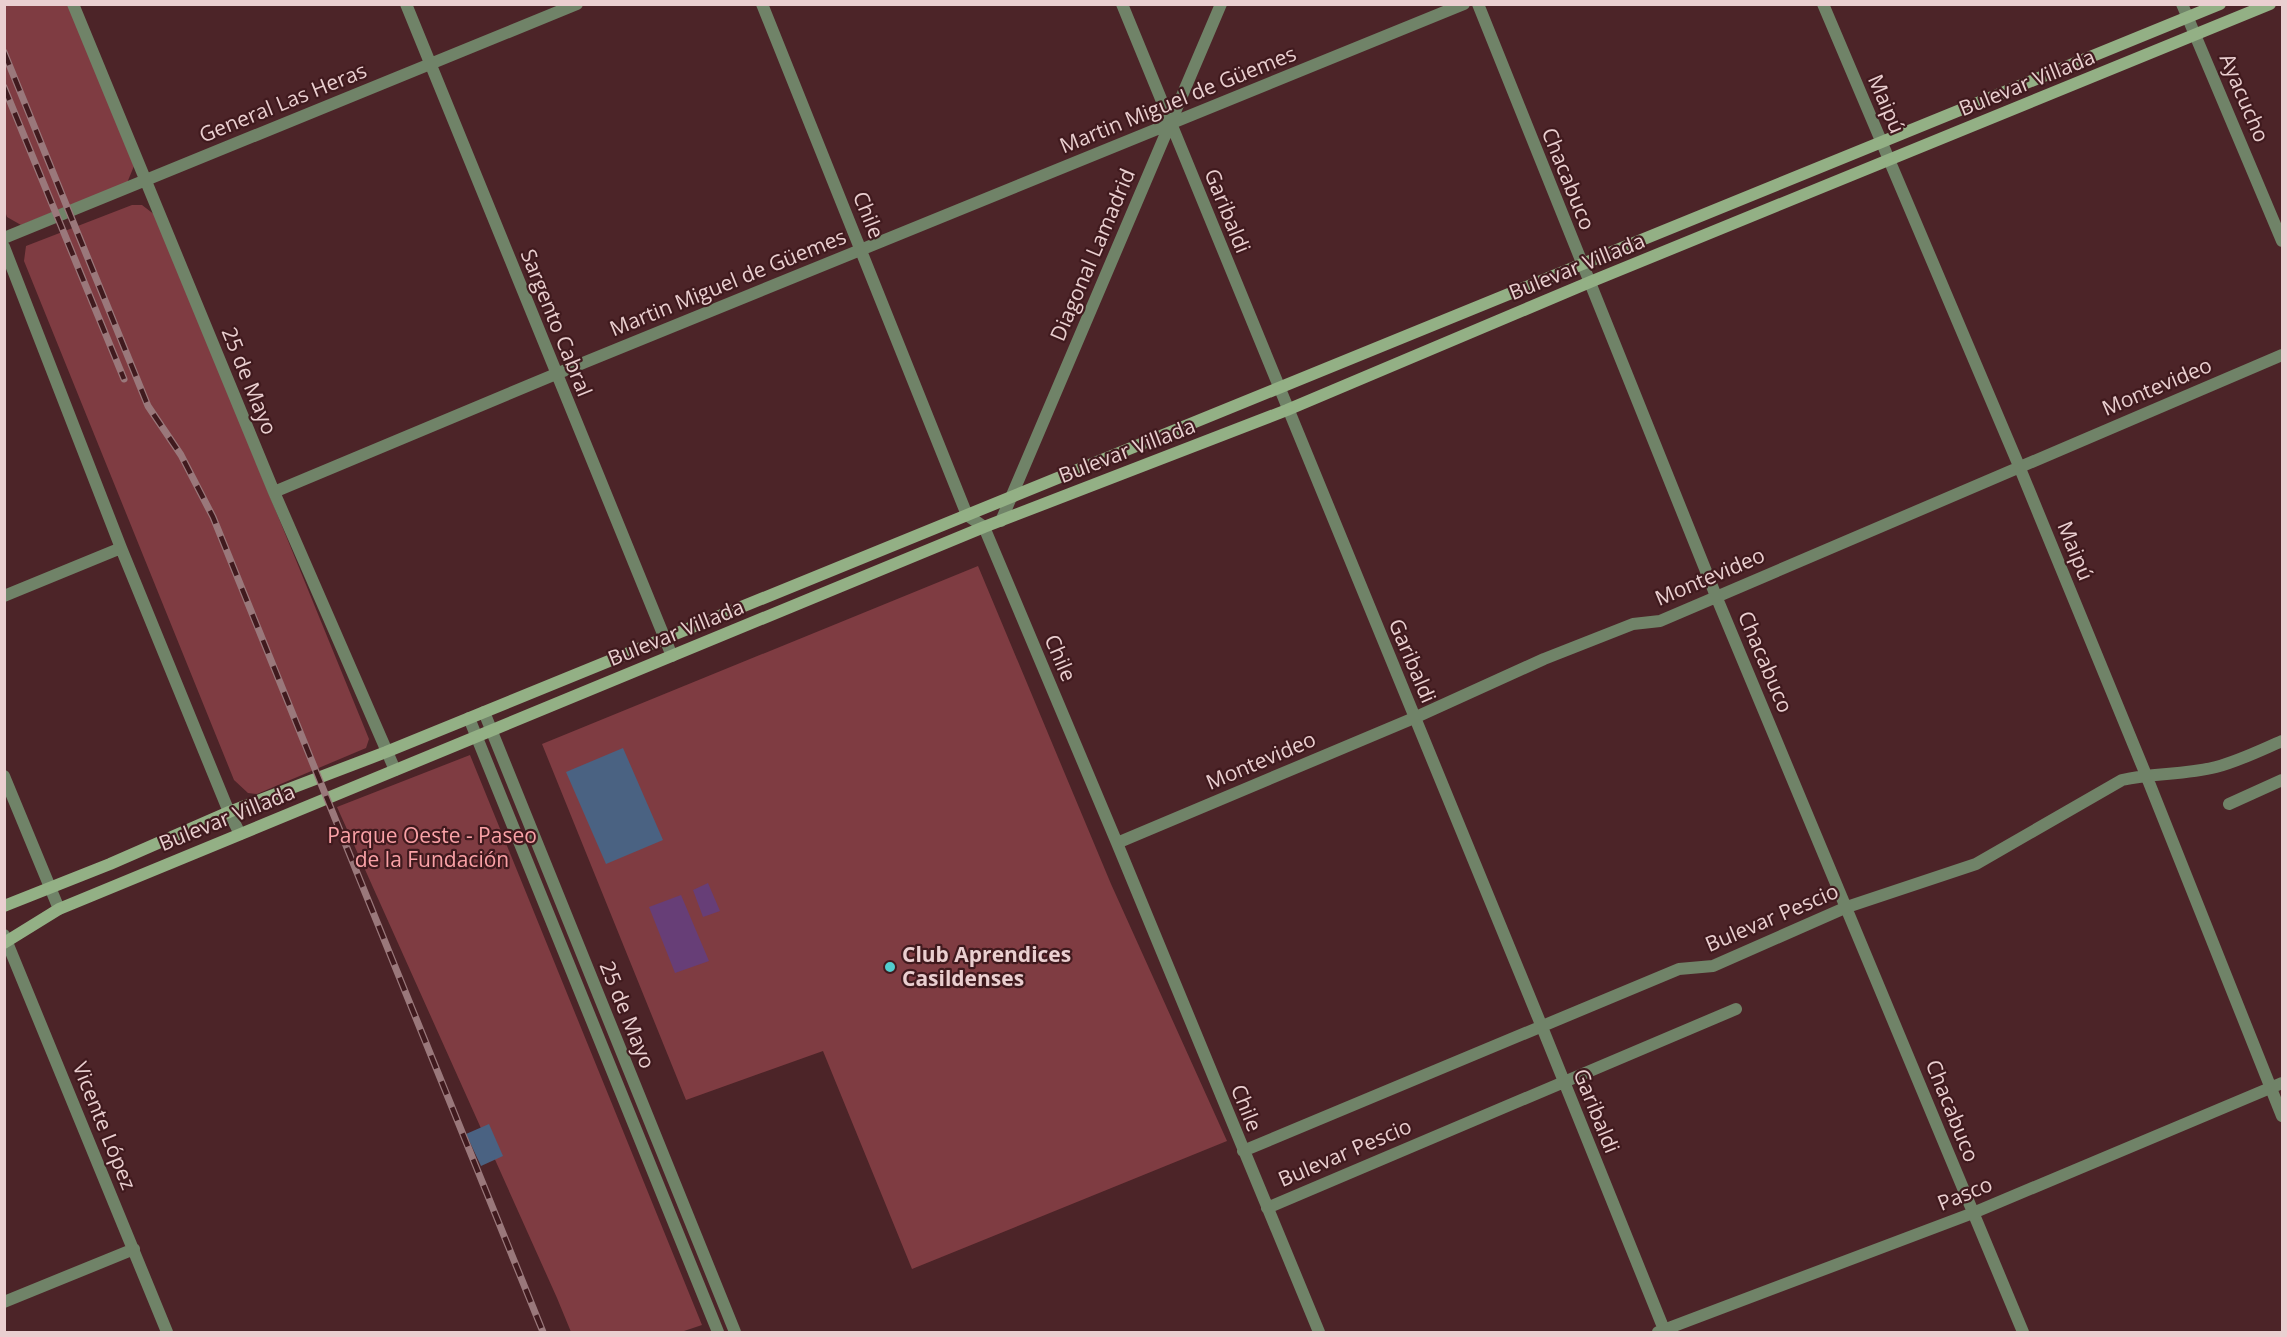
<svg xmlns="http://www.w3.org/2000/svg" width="2287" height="1337" font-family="'Open Sans',sans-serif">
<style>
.green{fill:#7f3c42}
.water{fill:#673e77}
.building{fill:#4a6282}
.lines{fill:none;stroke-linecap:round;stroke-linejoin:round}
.street{stroke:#708368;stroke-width:12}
.secondary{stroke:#93b085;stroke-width:12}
.rail-casing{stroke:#9a787b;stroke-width:7}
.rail{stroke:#401a1e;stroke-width:4.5;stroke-dasharray:14;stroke-linecap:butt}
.poi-dot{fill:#52cdce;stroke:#401a1e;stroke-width:2}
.labels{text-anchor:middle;stroke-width:4.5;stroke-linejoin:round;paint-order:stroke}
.street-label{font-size:21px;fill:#eacfd0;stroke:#401a1e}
.park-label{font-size:21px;fill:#faa2a7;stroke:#401a1e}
.poi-label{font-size:21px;font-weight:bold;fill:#eacfd0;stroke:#401a1e;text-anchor:start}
</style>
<rect width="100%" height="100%" fill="#4c2428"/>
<!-- green -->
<path class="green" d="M4,5H68L134,166L127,183L21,225L7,217L5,211Z
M132,205H142L155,215L369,739L366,748L257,794L248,793L234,780L24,261L26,246Z
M978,566L1111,884L1227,1141L912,1269L823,1051L686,1100L542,744Z
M470,755L702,1325L681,1332H571L557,1298L337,807Z"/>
<!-- water -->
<path class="water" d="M708,883L720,911L703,917L693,890Z
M681,895L709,961L675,973L649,907Z"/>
<!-- building -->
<path class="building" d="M623,748L663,840L606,864L566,772Z
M489,1124L503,1156L481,1166L466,1134Z"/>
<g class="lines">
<!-- street -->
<path class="street" d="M73,4L274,492L395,770
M406,4L672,656
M762,4L967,515L984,527L1117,843L1319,1332
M1122,4L1542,1027L1665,1332
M1478,4L1716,596L2023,1332
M1823,4L2019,466L2146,775L2282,1116
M2182,4L2282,241
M4,238L577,4
M4,247L121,548L229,812L240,834
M274,492L556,374L1464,4
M1001,521L1221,4
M4,596L121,548
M484,712L735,1332
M469,718L718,1332
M4,776L59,909
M2229,804L2282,780
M1117,843L1414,718L1544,659L1633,624L1660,621L2282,355
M4,935L167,1332
M1243,1151L1679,969L1713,966L1847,907L1976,864L2122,780C2153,773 2185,775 2216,767C2239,761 2261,750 2282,741
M1267,1208L1736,1009
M4,1302L134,1249
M1658,1332L1973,1213L2282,1083"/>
<!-- secondary -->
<path class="secondary" d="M4,906L110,864L229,812L386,752L2220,4
M4,943L59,909L984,527L1287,410L1590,282L2270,4"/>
<!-- rail casing -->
<g class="rail-casing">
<path id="rail" d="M4,52L148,406L181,455L213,517L543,1332
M4,87L124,379"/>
</g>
<!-- rail -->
<use href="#rail" class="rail"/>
</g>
<!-- markers -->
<circle class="poi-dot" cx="890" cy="967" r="6"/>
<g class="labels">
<!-- street labels -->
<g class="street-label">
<text transform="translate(2027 83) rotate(-22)" y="7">Bulevar Villada</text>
<text transform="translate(2244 98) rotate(67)" y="7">Ayacucho</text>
<text transform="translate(1178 100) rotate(-22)" y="7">Martin Miguel de Güemes</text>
<text transform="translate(283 103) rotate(-22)" y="7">General Las Heras</text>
<text transform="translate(1886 104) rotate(67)" y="7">Maipú</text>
<text transform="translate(1568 179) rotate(68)" y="7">Chacabuco</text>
<text transform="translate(1227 211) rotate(68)" y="7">Garibaldi</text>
<text transform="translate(868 215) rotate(68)" y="7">Chile</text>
<text transform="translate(1093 255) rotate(-67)" y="7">Diagonal Lamadrid</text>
<text transform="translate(1577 267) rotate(-22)" y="7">Bulevar Villada</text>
<text transform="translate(728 283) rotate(-22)" y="7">Martin Miguel de Güemes</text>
<text transform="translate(556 323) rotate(68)" y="7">Sargento Cabral</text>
<text transform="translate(249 381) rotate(68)" y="7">25 de Mayo</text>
<text transform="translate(2157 387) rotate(-23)" y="7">Montevideo</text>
<text transform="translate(1127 451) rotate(-21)" y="7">Bulevar Villada</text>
<text transform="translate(2075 551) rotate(68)" y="7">Maipú</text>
<text transform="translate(1710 577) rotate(-23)" y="7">Montevideo</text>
<text transform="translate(676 633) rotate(-22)" y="7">Bulevar Villada</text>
<text transform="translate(1060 658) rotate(67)" y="7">Chile</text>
<text transform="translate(1412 661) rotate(67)" y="7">Garibaldi</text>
<text transform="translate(1765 662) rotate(67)" y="7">Chacabuco</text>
<text transform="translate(1261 761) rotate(-23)" y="7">Montevideo</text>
<text transform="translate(227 818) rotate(-22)" y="7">Bulevar Villada</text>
<text transform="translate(1772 918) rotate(-23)" y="7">Bulevar Pescio</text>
<text transform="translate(627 1015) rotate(68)" y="7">25 de Mayo</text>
<text transform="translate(1246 1108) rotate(68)" y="7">Chile</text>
<text transform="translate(1596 1111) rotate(68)" y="7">Garibaldi</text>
<text transform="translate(1952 1111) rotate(68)" y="7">Chacabuco</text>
<text transform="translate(104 1126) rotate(68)" y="7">Vicente López</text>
<text transform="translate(1345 1153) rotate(-23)" y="7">Bulevar Pescio</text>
<text transform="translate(1965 1194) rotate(-22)" y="7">Pasco</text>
</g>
<!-- park labels -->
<g class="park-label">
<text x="432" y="843">Parque Oeste - Paseo<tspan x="432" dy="24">de la Fundación</tspan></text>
</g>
<!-- poi labels -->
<g class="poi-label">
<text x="902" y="962">Club Aprendices<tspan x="902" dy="24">Casildenses</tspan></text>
</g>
</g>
<!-- border -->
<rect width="2287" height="1337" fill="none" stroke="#eacfd0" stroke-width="12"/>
</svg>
